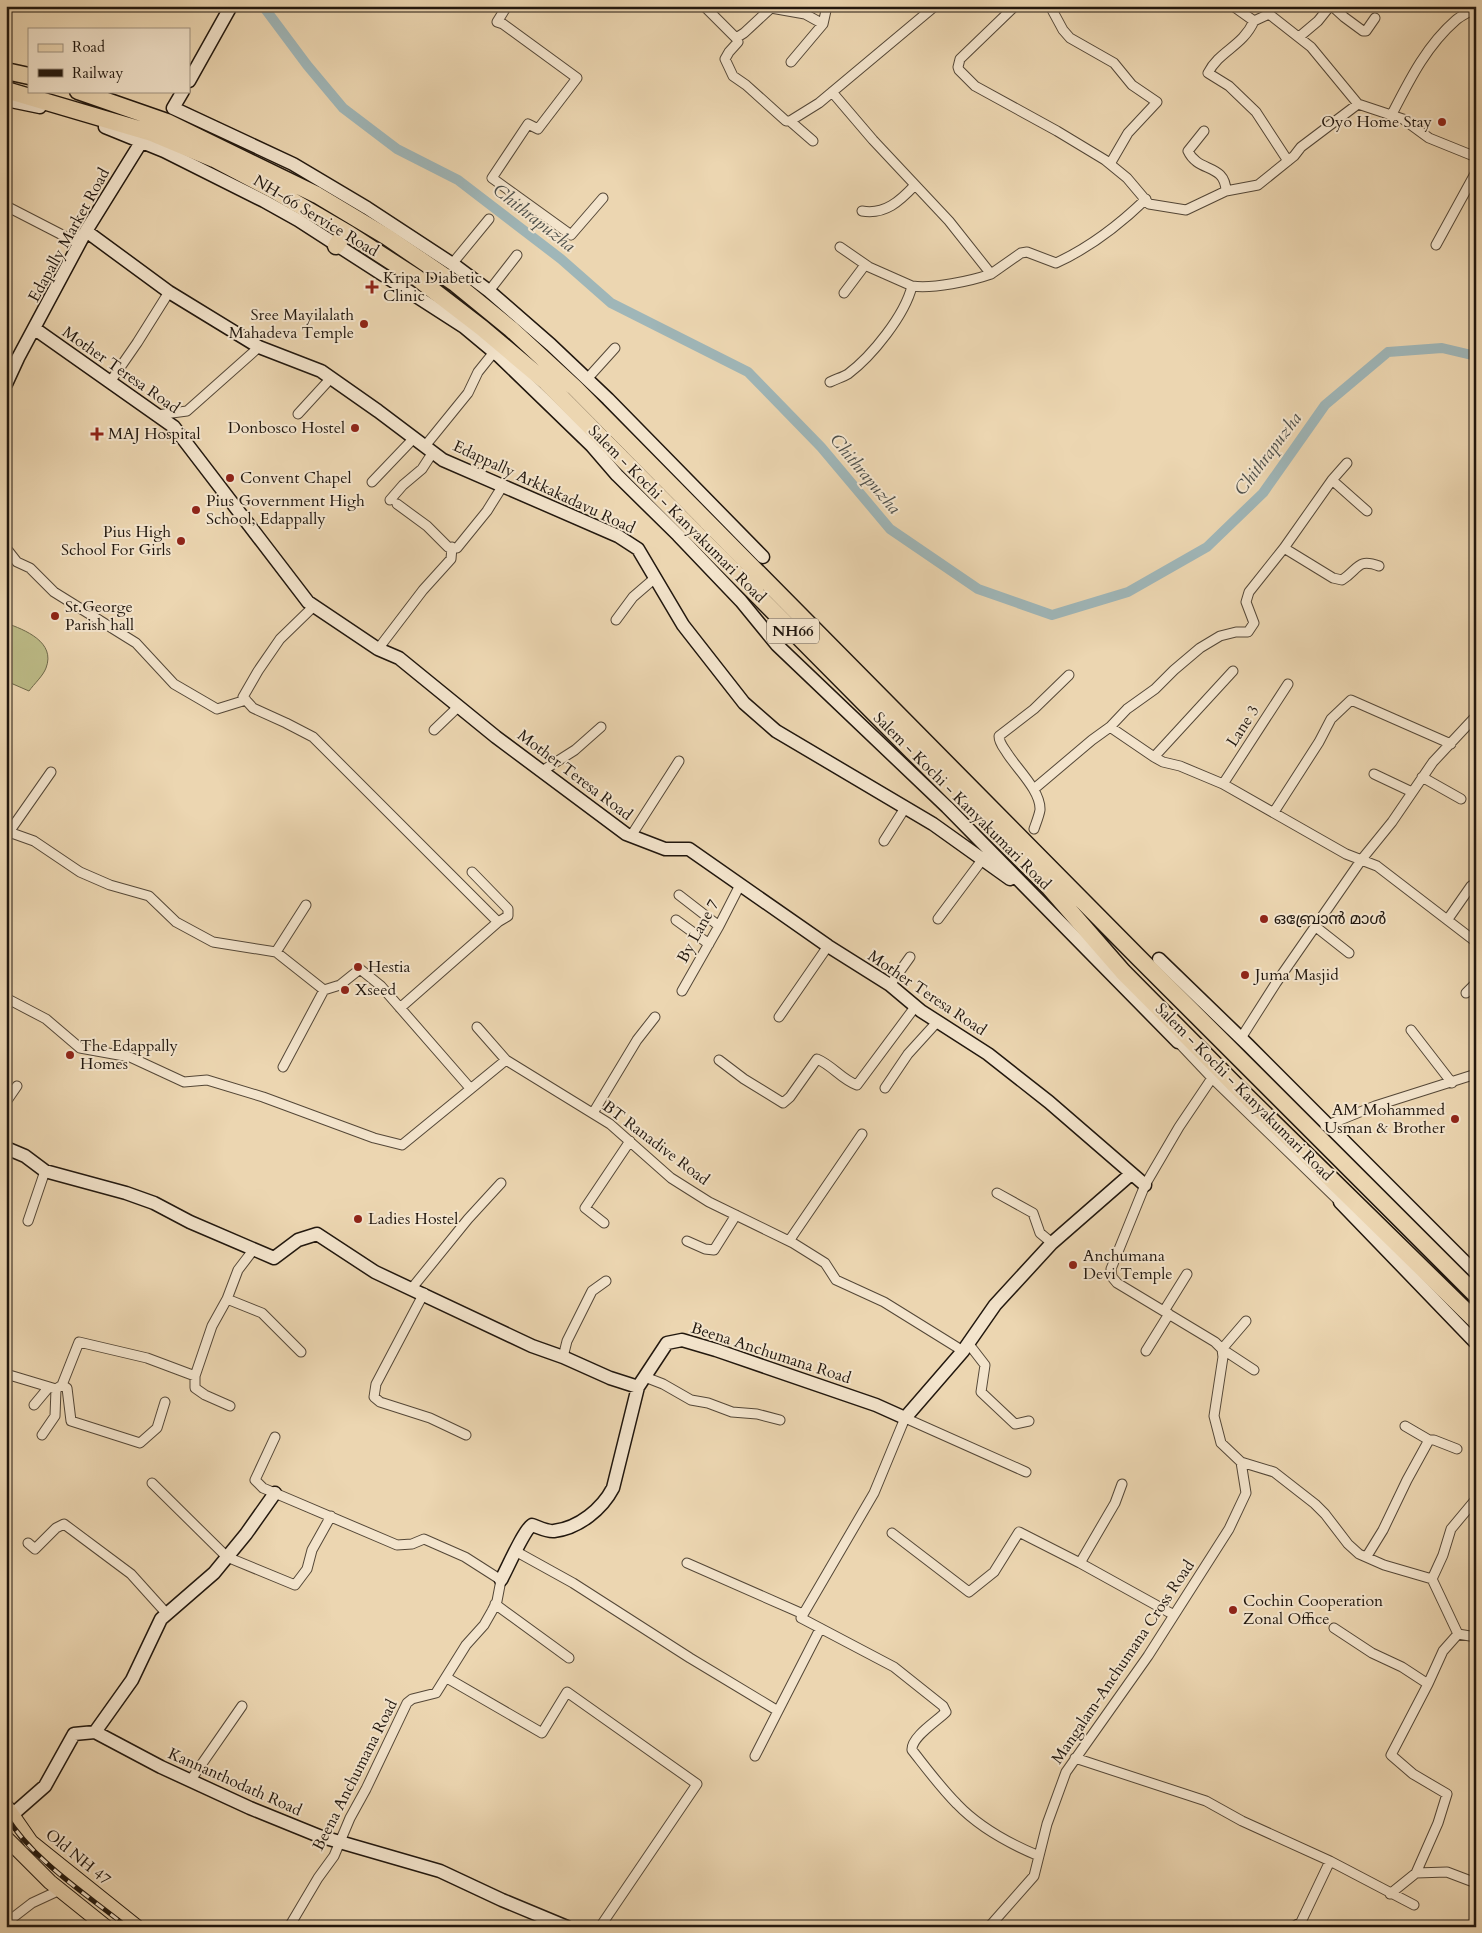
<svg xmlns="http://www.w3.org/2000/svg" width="1482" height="1933" viewBox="0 0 1482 1933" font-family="Cardo,'Noto Sans Malayalam',serif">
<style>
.green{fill:#bdbc88;stroke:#6f6a4b}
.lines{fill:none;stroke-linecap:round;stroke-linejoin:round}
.canal{stroke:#9fb6b8;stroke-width:10}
.street-casing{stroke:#544737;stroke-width:11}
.secondary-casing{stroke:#21170e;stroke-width:15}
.primary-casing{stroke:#21170e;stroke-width:16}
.highway-casing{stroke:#21170e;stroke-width:19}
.street{stroke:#f3e4cc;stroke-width:9}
.secondary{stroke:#f3e4cc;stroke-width:12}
.primary{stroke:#ecd6b1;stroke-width:14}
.highway{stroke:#ecd6b1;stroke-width:16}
.rail-casing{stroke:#21170e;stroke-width:5}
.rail{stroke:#f3e4cc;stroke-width:3;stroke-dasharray:9;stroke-linecap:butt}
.poi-dot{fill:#8f2418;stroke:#f3e4cc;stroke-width:2}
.labels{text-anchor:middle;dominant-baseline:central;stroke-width:4;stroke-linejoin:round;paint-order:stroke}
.shield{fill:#f3e4cc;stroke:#605447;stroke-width:1}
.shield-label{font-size:15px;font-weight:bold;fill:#21170e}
.poi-label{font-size:16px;fill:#21170e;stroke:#f3e4cc;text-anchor:start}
.street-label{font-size:16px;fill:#21170e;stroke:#f3e4cc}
.water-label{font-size:18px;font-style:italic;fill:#4d4f4a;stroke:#f3e4cc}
</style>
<rect width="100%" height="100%" fill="#ecd6b1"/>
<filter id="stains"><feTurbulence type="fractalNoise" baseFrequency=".004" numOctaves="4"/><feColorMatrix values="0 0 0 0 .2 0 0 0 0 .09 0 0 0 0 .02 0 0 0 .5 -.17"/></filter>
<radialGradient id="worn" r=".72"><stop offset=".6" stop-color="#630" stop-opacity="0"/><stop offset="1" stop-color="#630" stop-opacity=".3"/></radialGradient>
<path class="green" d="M6,623C25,630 56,642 46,668C43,676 34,684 29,691L6,681Z"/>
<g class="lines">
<path class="canal" d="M263,6L307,65L343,108L397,149L458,180L561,259L611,303L748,372L821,447L890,529L978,589L1052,615L1128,592L1207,547L1263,493L1325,405L1388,352L1442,348L1476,356"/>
<defs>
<path id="street" d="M507,6L497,22L503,24L577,78L538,129L528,124L492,178L571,235L603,198
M704,6L736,38L738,42L729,52L725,59L733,76L746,85L786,121H790L819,103L935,6
M1015,6L960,59L958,67L959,70L975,86L1057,131L1105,160L1127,178L1149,204L1186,210L1226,191L1258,185L1294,156L1301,147L1358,104
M1050,6L1063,30L1070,38L1114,63L1132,85L1157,102L1128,133L1110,164
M1233,6L1254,21L1269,14L1311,47L1358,104L1403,119L1429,138L1476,157
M1332,6L1344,17L1363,31H1366L1375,18
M1254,21C1242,47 1220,50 1208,73L1229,86L1256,112L1288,161
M1299,37L1318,21L1330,6
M736,38L744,33L771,8L805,14L823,24
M791,62L823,24L827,6
M832,92L873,140L949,221L991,274L1021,253L1027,252L1056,263C1089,248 1119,225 1146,199
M1391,116C1409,81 1426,46 1456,20C1462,15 1470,12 1476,7
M790,121L813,141
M1204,131L1188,151C1198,173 1225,163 1226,191
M6,206L74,241L82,234
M862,211C885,215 900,201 915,185
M1436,245L1476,172
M840,247L869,267L912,286
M452,264L489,219
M489,291L517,255
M844,293L865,265
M587,379L615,348
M110,382L137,343L169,292
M830,382C836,379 843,377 848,374C872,356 905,315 912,286C933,289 971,281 991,274
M298,414L331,378
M157,415L187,411L259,347
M425,446L468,393L478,372L494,352
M1332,480L1367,511
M372,482L414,438
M390,500L403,485L422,469L433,452
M397,504L427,526L448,547L457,548L487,511L502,487
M6,548L17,562L30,568L54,592L136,643L174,684L217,709L246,700
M1284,548L1333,578L1342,580C1359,569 1357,558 1379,566
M314,606L280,639L258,671L243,697L253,708L286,723L313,737L498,922L400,1008
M616,620L633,597L655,578
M378,649L423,590L451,559L452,547
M1233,671L1154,757L1163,762L1180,766L1223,784L1346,854L1377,866L1476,942
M1110,727L1154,757
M434,730L459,706
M542,771L575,750L601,727
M1374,774L1412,792
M1422,777L1461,799
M1223,784L1288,684
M1034,789L1092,740L1110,727L1127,709L1155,689L1174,670L1200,648L1220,636L1236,632H1248L1254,623L1246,602L1249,592L1284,548L1332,480L1347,463
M1274,812L1319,742L1331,719L1351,700L1451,744
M1034,829C1036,823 1039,816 1040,810C1041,791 1017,769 1007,753C1004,748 999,743 999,736L1034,709L1069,675
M6,831L34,841L80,872L110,885L149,896L176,922L213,942L276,952L324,990L340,985L360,969L381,986L470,1088
M9,832L51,772
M631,836L679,761
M884,841L905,808
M472,872L508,909V916L498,922
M679,895L719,926
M938,919L982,860
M1448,919L1471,886L1476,883
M676,920L709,944
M1316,927L1349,953
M276,952L306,905
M890,985L910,957
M682,991L719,926L740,885
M1466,993L1476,983
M6,998L46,1019L80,1048L130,1057L184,1082L207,1080L263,1097L374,1138L402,1145L506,1060L610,1124L671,1178L709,1202L793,1243L825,1263L836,1280L884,1302L963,1351
M779,1017L828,946
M477,1027L506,1060
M1411,1030L1452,1083
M1241,1038L1276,983L1362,859L1392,822L1433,762L1476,716
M1178,1042L1212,1078L1340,1202
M719,1060L744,1079L783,1103L790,1097L817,1059C832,1065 842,1080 857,1085L915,1007
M283,1067L324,990
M1212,1078L1179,1127L1145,1185L1111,1269L1112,1277L1117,1283L1215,1342L1222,1349L1223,1357L1214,1416L1221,1443L1241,1462L1274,1472L1315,1504L1325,1514L1348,1544L1359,1554L1384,1565L1432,1579L1443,1555L1451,1529L1476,1499
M885,1088L908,1054L938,1021
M6,1102L17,1086
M593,1113L637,1040L655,1017
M1325,1126L1375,1106L1476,1074
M997,1193L1033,1213L1040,1233L1052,1243
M28,1221L45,1171
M604,1223L585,1208L630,1141
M687,1241L705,1249L714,1250L736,1215
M789,1241L862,1134
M412,1288L468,1219L501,1183
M424,1293L376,1384L374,1397L380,1402L430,1418L466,1435
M227,1299L262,1313L301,1352
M1164,1311L1187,1274
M1246,1321L1222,1349L1254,1370
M968,1343L985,1365L981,1392L1015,1424L1029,1421
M1146,1351L1169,1314
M563,1357L567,1341L592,1291L606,1281
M6,1374L56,1389L62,1385L79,1342L147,1358L195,1376
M645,1377L663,1384L691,1400L708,1403L732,1412L757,1414L780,1420
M62,1385L67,1388L71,1421L140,1443L157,1428L165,1402
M34,1405L49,1387
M230,1406L205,1395L195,1388V1376L212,1326L227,1299L238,1270L254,1249
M42,1435L55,1416L56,1389
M275,1437L255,1480L263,1488L397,1545L412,1544L424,1539L465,1557L501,1580L497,1601L492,1611L484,1625L466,1645L436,1693L412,1699L407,1703L366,1789L350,1818L334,1856L318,1878L289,1927
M1429,1440H1434L1457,1449
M1026,1472L905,1418L874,1493L801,1618L894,1667L943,1706L946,1712C937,1721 911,1737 912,1750C927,1769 941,1788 957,1804C979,1827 1010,1844 1039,1856
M152,1483L227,1557L295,1585L307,1569L312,1550L331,1516
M892,1533L969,1592L994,1572L1019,1532L1080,1563L1174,1615
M28,1543L35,1549L56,1528L64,1524L131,1574L167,1614
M517,1552L573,1583L690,1658L778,1711L820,1629
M1367,1556L1383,1530L1407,1480L1429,1440L1405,1426
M687,1563L803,1614
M1080,1563L1115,1503L1122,1484
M495,1604L569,1658
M1334,1628L1372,1653L1402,1667L1428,1684
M1458,1634L1476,1637
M447,1678L542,1733L567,1692L697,1784L600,1927
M755,1756L778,1711
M1075,1758L1206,1801L1242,1821L1330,1861L1414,1905
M190,1781L242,1706
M1416,1873L1438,1823L1447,1794L1413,1774L1391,1755L1428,1684L1443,1651L1458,1634L1432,1579
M1390,1894L1416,1873L1447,1872L1476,1883
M6,1923L32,1903L60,1890
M989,1927L1034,1876L1047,1824L1066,1772L1148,1656L1229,1529L1246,1493L1241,1462
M1293,1927L1301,1922L1330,1861"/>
<path id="secondary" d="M189,81L231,6
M183,91L173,108L293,164L367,208L457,267L489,291L551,345L608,399L763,557
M6,100L40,107
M105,127L164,151L264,201L298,220L464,327L500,357L592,446L617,475L678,535L741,601L777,645L947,807L1178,1042
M86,231L169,292L259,347L321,371L378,411L443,460L618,536L638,549L683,625L744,703L776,731L933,824L1010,879
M35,329L174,427L308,602L378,649L399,658L496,737L626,834L665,849H689L828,946L890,985L921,1011L988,1054L1049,1102L1145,1185
M6,384L18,358L86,231L140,144L148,136
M1159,959L1248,1045L1476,1273
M6,1148L25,1156L45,1171L126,1193L154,1203L190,1222L274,1258L298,1240L317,1234L375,1272L532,1346L563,1357L610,1378L638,1387
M1340,1202L1476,1343
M501,1580C507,1569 524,1530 532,1525C538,1527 548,1532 554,1531C579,1528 602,1509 613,1488L638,1387L667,1343L682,1340L716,1350L876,1405L905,1418L963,1351L995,1305L1052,1243L1131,1174
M95,1732L132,1680L161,1619L214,1573L246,1534L275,1493
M12,1815L45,1786L74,1734L95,1732L161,1767L250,1808L319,1836L440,1871L502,1900L567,1927"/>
<path id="primary" d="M6,1806L31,1842L137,1927
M6,1838L50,1882L106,1927"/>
<path id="highway" d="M6,71L29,76
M6,90L152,133L214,159L277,192L349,234L417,278L482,328L546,382L912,751L1049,887L1123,972L1239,1089L1476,1321
M78,91L167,122L317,195L387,237L456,284L511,329L575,388L1138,957L1476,1295
M336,246L345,232"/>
</defs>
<use href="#street" class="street-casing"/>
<use href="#secondary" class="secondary-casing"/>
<use href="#primary" class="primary-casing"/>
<use href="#highway" class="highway-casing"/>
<use href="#street" class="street"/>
<use href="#secondary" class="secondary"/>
<use href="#primary" class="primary"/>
<use href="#highway" class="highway"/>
<defs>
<path id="rail" d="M6,1816C35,1862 85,1893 127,1927"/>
</defs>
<use href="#rail" class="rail-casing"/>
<use href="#rail" class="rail"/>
</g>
<g class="poi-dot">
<circle cx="1442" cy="122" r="5"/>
<path d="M369.5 279.5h5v5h5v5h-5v5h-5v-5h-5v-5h5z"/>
<circle cx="364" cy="324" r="5"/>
<circle cx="355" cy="428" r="5"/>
<path d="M94.5 426.5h5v5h5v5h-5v5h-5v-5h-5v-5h5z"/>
<circle cx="230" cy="478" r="5"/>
<circle cx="196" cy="510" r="5"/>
<circle cx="181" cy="541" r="5"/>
<circle cx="55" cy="616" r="5"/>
<circle cx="1264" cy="919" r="5"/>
<circle cx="358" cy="967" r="5"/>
<circle cx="1245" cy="975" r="5"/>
<circle cx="345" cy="990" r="5"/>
<circle cx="70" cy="1055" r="5"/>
<circle cx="1455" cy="1119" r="5"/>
<circle cx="358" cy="1219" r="5"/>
<circle cx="1073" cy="1265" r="5"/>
<circle cx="1233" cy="1610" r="5"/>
</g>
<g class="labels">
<rect class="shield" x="767" y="618.5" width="52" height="25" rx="4"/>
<g class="shield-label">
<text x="793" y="631">NH66</text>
</g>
<g class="poi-label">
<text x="1432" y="122" text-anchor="end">Oyo Home Stay</text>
<text x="383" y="278">Kripa Diabetic<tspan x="383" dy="18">Clinic</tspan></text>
<text x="354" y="315" text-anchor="end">Sree Mayilalath<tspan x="354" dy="18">Mahadeva Temple</tspan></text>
<text x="345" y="428" text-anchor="end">Donbosco Hostel</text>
<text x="108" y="434">MAJ Hospital</text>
<text x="240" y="478">Convent Chapel</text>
<text x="206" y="501">Pius Government High<tspan x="206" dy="18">School, Edappally</tspan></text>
<text x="171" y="532" text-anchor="end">Pius High<tspan x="171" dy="18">School For Girls</tspan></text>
<text x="65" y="607">St.George<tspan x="65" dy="18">Parish hall</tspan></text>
<text x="1274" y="919">ഒബ്രോൻ മാൾ</text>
<text x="368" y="967">Hestia</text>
<text x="1255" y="975">Juma Masjid</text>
<text x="355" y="990">Xseed</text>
<text x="80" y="1046">The Edappally<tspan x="80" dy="18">Homes</tspan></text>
<text x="1445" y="1110" text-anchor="end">AM Mohammed<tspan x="1445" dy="18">Usman &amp; Brother</tspan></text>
<text x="368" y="1219">Ladies Hostel</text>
<text x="1083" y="1256">Anchumana<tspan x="1083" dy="18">Devi Temple</tspan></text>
<text x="1243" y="1601">Cochin Cooperation<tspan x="1243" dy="18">Zonal Office</tspan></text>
</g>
<g class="street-label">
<text transform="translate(316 216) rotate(31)">NH-66 Service Road</text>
<text transform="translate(69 235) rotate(-61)">Edapally Market Road</text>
<text transform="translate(121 370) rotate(35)">Mother Teresa Road</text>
<text transform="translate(544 487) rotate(25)">Edappally Arkkakadavu Road</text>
<text transform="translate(677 514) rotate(45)">Salem - Kochi - Kanyakumari Road</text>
<text transform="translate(1243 726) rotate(-57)">Lane 3</text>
<text transform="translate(575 775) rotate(37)">Mother Teresa Road</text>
<text transform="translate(962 801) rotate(45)">Salem - Kochi - Kanyakumari Road</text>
<text transform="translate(698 931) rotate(-61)">By Lane 7</text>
<text transform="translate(927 993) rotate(34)">Mother Teresa Road</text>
<text transform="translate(1244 1092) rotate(45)">Salem - Kochi - Kanyakumari Road</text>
<text transform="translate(656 1143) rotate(37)">BT Ranadive Road</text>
<text transform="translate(771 1353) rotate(18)">Beena Anchumana Road</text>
<text transform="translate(1123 1662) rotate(-56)">Mangalam-Anchumana Cross Road</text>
<text transform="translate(355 1775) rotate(-63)">Beena Anchumana Road</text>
<text transform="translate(235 1782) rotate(24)">Kannanthodath Road</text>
<text transform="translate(78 1857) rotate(39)">Old NH 47</text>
</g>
<g class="water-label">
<text transform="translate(534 218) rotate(38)">Chithrapuzha</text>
<text transform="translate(1268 454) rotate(-53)">Chithrapuzha</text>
<text transform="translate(865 474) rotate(50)">Chithrapuzha</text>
</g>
</g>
<rect width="1482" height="1933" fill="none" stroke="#ecd6b1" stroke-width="25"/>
<rect x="8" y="8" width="1467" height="1918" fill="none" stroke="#21170e" stroke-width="2.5"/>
<rect x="12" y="12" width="1457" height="1908" fill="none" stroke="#21170e"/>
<rect x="28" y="28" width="162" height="65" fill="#f3e4cc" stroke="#9f9280"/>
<rect x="38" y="44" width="25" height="8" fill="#ecd6b1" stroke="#9f9280"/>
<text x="72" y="52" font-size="15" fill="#21170e">Road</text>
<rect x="38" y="69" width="25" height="8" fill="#21170e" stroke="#9f9280"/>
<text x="72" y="78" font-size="15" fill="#21170e">Railway</text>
<rect width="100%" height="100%" filter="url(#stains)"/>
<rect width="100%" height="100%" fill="url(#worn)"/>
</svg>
